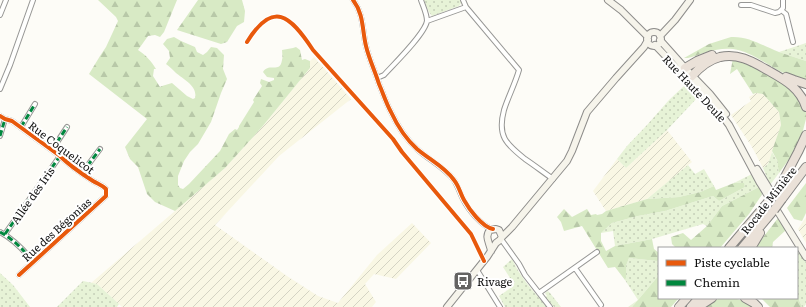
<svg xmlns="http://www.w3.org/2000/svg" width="806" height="307" viewBox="0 0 806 307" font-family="Literata,serif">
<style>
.farmland{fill:url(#farmland-furrows)}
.grass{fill:url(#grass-dots)}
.forest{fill:url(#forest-firs)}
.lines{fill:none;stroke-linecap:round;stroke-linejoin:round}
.street-casing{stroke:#979795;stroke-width:6}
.secondary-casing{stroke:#8e8d8b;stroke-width:8}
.highway-casing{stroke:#858482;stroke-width:10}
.street{stroke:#fffffe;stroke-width:4}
.secondary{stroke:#f6f4eb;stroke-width:6}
.highway{stroke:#eae1d8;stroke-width:8}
.highway-bridge-casing{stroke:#858482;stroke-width:10;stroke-linecap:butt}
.highway-bridge{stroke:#eae1d8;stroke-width:8}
.quiet{stroke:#00873e;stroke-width:3;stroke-dasharray:6 3;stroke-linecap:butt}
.cycleway-casing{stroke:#fff;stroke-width:6}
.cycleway{stroke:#e8590c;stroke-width:4}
.labels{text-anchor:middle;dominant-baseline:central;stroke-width:4;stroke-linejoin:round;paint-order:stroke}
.street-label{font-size:11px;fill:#111;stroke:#fff}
.poi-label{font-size:11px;fill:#111;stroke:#fff;text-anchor:start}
</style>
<defs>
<pattern id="farmland-furrows" width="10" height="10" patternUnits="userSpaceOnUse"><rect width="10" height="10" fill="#f9f7e4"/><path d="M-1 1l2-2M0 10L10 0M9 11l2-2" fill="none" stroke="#d4d3c3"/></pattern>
<pattern id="grass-dots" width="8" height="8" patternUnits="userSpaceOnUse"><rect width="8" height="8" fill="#e7f3d7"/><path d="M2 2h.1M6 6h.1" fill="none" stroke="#c5cfb8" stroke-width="1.8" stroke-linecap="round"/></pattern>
<pattern id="forest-firs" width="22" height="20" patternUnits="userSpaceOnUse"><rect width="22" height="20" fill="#d8eac5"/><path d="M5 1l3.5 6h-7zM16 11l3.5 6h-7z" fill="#b8c8a8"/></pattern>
</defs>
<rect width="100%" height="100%" fill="#fdfcf7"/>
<path class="farmland" d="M314,57L351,99L279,156L215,225L287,276L318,296L338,303L377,255L412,223L431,243L396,279L374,274L365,284L376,302L372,307H122L97,284L91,283L225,168L262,127L310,68V61Z
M756,93L763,94L779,112L781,125L768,164L763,168L752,147L731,115L751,101L749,97Z
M667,130L692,162L647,199L606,211L593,191L617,159L626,168Z
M806,217V243L798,229Z"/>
<path class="grass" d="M424,0H461V3L459,6L432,16L429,12Z
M806,43V61L779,52Z
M685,85C690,89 695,92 699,96L667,130L626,168L617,159L627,146L647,125L669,100Z
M772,152L778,162V167L779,173L770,185L763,168L768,164Z
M688,165L695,174L704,169L714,186L700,192L679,197L647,199Z
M752,174L759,187L722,206L707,226L703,224L652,239L615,246L613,231L601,233L612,223L638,216L665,211L713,196L719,201L745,187L744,184L734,183Z
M797,248L806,262V304L804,307H802L797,295Z
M629,258L657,261L659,260V275L632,307H628L638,300L625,280L626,277V266Z
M512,259C520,277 534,292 547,307H505L499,296L512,287L515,282L510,278L503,267Z
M0,273L13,285L30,307H0Z
M83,281L97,284L119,304L117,307H57Z
M548,291L550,293L561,307H554L545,297L547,296L545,293Z"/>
<path class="forest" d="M98,0H177L164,32L160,37L155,35L148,36L138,50C146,55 151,61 156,69H154L153,76L160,87L162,86L172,83L187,96L193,99L195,98C198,86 183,79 176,73C173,70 170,67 166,64L170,58L169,51L163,44L167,39L174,37L181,41L195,47L197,52L203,55L207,52L211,47L217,48L224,55L223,69L227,79L221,93L211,122L198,144L190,152L184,161L178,176V185L180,188L183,189L189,184L220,151L229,134L235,129L237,130L239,127V126L254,102L253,100L262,86L260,83L261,79L269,82L274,80V78L267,77L263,72C269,62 280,74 282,60C283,57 282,53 282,50L293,48L296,47L300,50L302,60L305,59L310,61V68L262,127L225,168L175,211L155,202L147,194L138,167L130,159L125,147L147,119L89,74L100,56L106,47L118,21L116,17Z
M198,0H242L245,11L244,22L237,26L227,42L221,44L177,30Z
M731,37C749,36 763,46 779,52C788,55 797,58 806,61V81C799,79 792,77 786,74C769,67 751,51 733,49C717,47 702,54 688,58H684L709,44Z
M733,58H739L785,83L803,103L806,111V119L801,138L795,151L779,173L778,167V162L772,151L781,125L779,112L763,94L756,93L753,94L737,69L730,74Z
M734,183H744L745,187L719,201L713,196L665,211L638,216L612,223L601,233V241L606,251L615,246L652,239L654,249L659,253V260L657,261L629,258L626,266V278L625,280L615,267L608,268L582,226L564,231L561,222L557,217L564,209L572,217L587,209L591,215L596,214L597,215L602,214L606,211L647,199L679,197L700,192L714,186L716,190Z
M806,183V213L802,221L794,219L787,208Z
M759,187L763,193L749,214L720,248H676L672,244L671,237L683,233L691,240L707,226L722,206Z
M778,218L786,230L773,242L772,248H755Z
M659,275V298H679L671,307H632Z
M797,295L802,307H770L761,298H797Z
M723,298C736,298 743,299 754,307H702C709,303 715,299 723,298Z"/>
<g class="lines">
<defs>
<path id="street" d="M353,0C364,14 362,30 366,46C369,59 375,71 379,84C383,93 386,103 391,112C397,125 406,139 417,149C429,160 444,167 454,180C458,186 460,193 463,199C468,209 482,227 493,229
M463,0L466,7L519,70C515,84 508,97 504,110C497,136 506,144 525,159C534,165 543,172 553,179
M741,5H751L775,13L779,12L783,8V0
M781,10L786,14L793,42
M0,15L6,0
M427,21L466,7
M377,78L384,75C393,65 425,34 427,21C427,14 423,6 421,0
M0,89L10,65L33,0
M0,116L5,119L12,121L60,156C70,166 82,174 93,181C98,184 102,185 106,189V196L19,275
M21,127L35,104
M0,136L5,119
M52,150L67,127
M82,173L100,149
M0,232C13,239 24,250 33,262
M5,234L60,156
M501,239L519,264L525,275L550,307
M575,268L601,305
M477,270L500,307
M539,293L597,252"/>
<path id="secondary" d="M608,0L621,10L648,37
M647 39a7 7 0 1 1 14 0a7 7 0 1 1-14 0Z
M660,36L675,20L690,0
M660,40L685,68L710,94L726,114
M655,45L720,113L729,125L760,183L806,257
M757,169L773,195
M502,237L512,227L567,161L572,151L587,112L616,78L644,47L648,40
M447,307L487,257L496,243L500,240L502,237L499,230L496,229L490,230C484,237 490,243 491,251"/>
<path id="highway" d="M685,68L697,61L712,55
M692,76C700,67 708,60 720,57C739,53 753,62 769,71C785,80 800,88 806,107
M786,77L794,80L806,84
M778,190L798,152L806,135
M782,199L806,167
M729,248L768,202
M742,248L774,210
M751,248L760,233
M745,298L754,303L758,307
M679,307L687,298
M691,307L699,298
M698,307L712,298"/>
</defs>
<use href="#street" class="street-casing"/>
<use href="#secondary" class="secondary-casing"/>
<use href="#highway" class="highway-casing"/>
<use href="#street" class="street"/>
<use href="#secondary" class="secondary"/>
<use href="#highway" class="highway"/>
<defs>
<path id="highway-bridge" d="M768,202L778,190
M774,210L782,199"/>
</defs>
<use href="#highway-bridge" class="highway-bridge-casing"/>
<use href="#highway-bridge" class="highway-bridge"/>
<path class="quiet" d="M21,127L35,104
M0,136L5,119
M52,150L67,127
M82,173L100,149
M0,232C13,239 24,250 33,262
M5,234L60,156"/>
<defs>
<path id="cycleway" d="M353,0C364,14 362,30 366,46C369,59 375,71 379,84C383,93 386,103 391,112C397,125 406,139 417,149C430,160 445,167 454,180C459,186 460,193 464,200C469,209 482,227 493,229
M247,42C273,0 290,15 313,50L393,139L402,152L471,234L484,261
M0,116L5,119L12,121L60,156C70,166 82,174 93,181C98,184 102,185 106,189V196L19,275"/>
</defs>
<use href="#cycleway" class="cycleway-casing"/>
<use href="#cycleway" class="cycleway"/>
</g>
<defs>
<symbol id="bus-square" viewBox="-11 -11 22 22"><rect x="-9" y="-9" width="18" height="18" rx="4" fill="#646362" stroke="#fff"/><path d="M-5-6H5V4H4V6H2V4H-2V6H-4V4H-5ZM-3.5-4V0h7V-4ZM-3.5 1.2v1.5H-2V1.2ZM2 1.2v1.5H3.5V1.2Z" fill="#fff"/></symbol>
</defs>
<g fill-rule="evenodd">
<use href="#bus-square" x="452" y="270" width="22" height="22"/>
</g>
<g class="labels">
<g class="street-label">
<text transform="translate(695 88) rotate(47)">Rue Haute Deule</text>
<text transform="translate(62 147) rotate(37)">Rue Coquelicot</text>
<text transform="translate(32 195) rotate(-55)">Allée des Iris</text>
<text transform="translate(768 200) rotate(-52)">Rocade Minière</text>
<text transform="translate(56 229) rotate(-42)">Rue des Bégonias</text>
</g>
<g class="poi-label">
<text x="477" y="281">Rivage</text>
</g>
</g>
<rect x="658" y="247" width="140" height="52" fill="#ffffff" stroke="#a0a0a0"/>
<rect x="666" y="260" width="20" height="6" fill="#e8590c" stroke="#a0a0a0"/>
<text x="694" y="267" font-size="12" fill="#111111">Piste cyclable</text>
<rect x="666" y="280" width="20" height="6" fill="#00873e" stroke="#a0a0a0"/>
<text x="694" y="287" font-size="12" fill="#111111">Chemin</text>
</svg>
